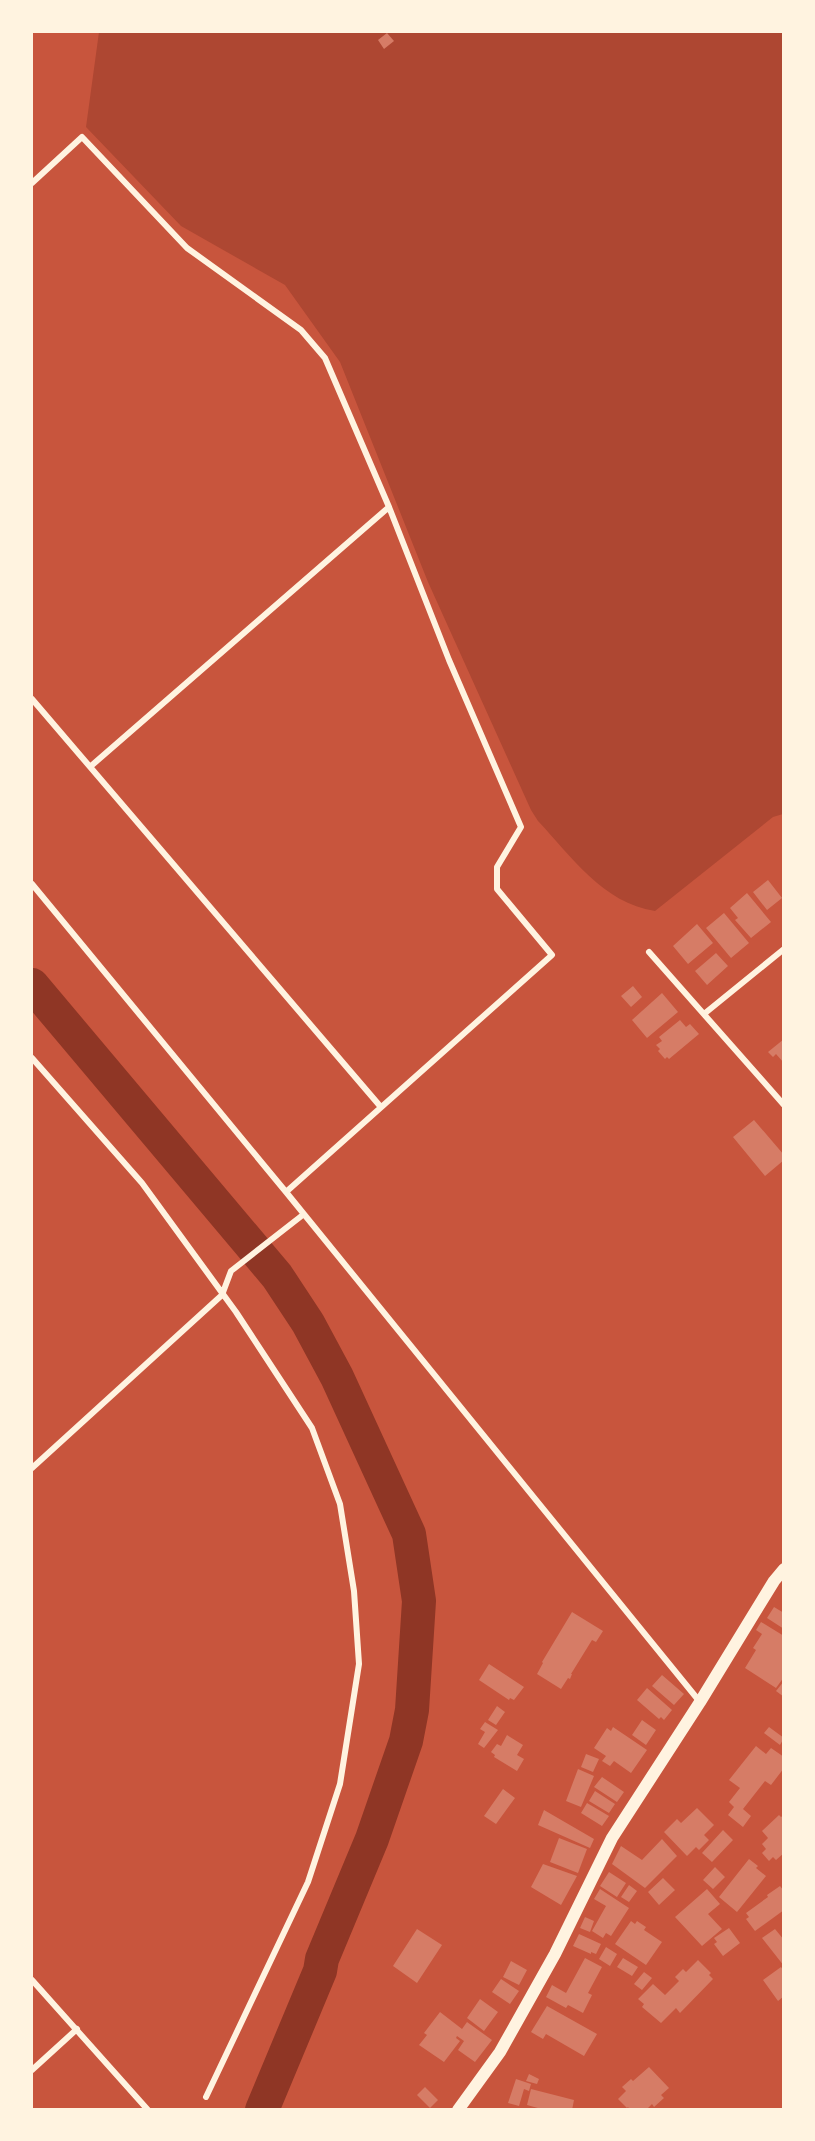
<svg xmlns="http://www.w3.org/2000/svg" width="815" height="2141" viewBox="0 0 815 2141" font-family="'Fira Sans',sans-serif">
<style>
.green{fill:#ae4732}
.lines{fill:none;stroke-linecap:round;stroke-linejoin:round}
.river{stroke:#8f3625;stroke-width:34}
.building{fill:#d67c66}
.minor{stroke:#fff3e0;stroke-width:6}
.secondary{stroke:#fff3e0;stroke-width:12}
</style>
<rect width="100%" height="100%" fill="#c8553d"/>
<path class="green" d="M99,32H783V814L773,817L655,911C603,903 572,857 538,821L531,810L428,582L340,362L285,285L181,226L86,127Z"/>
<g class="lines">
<path class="river" d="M32,985L277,1276L308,1323L337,1377L409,1534L419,1601L412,1710L406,1741L372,1839L322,1959L320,1971L262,2110"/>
</g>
<path class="building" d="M387,33L394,41L384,49L378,40Z
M768,880L782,898L767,910L753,892Z
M747,893L771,922L751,938L735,920L738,918L730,908Z
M724,913L749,943L731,958L706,928Z
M697,924L713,943L688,964L673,946Z
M716,953L728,966L707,985L695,971Z
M633,986L642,997L631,1007L621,996Z
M662,993L678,1012L647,1038L632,1020Z
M680,1020L686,1027L690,1024L699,1034L669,1059L667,1057L665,1059L658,1051L660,1049L656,1045L662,1041L659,1037Z
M784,1039V1063L776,1054L773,1057L768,1052Z
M754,1120L784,1155V1160L765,1176L733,1137Z
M774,1607L784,1613V1629L767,1618Z
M572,1612L603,1631L596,1642L592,1640L571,1674H572L570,1679L568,1678L561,1689L537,1674L543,1663L542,1662Z
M761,1622L784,1636V1677L776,1688L745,1668L756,1650L753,1648L762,1634L756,1630Z
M489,1664L524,1687L514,1700L510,1698L509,1700L479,1680Z
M662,1675L684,1694L674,1705L652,1686Z
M784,1681V1697L776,1691Z
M647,1688L672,1710L664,1720L661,1717L659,1719L637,1700Z
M497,1706L505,1712L496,1725L488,1720Z
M642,1720L656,1730L646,1745L632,1735Z
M485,1722L498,1730L484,1748L478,1744L485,1732L480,1729Z
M613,1727L647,1750L631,1773L614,1761L610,1766L602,1761L606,1756L594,1748L607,1728L611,1731Z
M769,1727L784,1738L780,1745L764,1733Z
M507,1735L523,1745L517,1755L524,1759L517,1771L494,1757L495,1755L491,1752L497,1744L501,1746Z
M756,1746L766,1754L771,1748L784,1757V1768L771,1785L765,1781L743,1809L751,1816L743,1827L728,1815L734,1807L729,1802L740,1788L729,1780Z
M586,1754L599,1759L593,1772L581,1767Z
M578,1769L594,1776L581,1807L566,1801Z
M602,1777L624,1792L617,1802L594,1787Z
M503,1789L515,1798L496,1824L484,1816Z
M595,1791L615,1804L609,1813L589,1801Z
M587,1803L609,1816L602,1826L581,1813Z
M697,1808L714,1825L704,1835L709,1840L699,1850L696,1847L687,1856L664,1832L677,1819L681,1823Z
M544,1810L594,1839L590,1848L538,1825Z
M779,1815L781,1817L784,1815V1853L776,1860L773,1857L769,1861L762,1853L766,1849L762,1844L768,1838L762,1831Z
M723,1830L733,1840L712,1862L702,1853Z
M559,1838L587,1849L578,1873L550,1862Z
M662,1839L677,1856L645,1888L612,1864L621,1846L642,1860Z
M749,1859L758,1866L756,1868L766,1876L737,1912L719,1897Z
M543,1864L577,1876L561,1905L531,1887Z
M715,1867L725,1877L713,1889L703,1880Z
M609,1872L626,1883L617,1897L600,1886Z
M663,1878L675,1890L659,1905L648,1892Z
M629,1885L637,1891L629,1902L621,1897Z
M780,1886L784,1891V1910L755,1931L746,1919L749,1917L746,1913L768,1897L767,1895Z
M600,1889L629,1908L611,1936L606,1933L603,1938L592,1931L606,1906L594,1899Z
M707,1889L720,1904L708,1914L722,1929L702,1946L675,1917Z
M585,1917L594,1921L590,1932L580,1928Z
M631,1921L635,1924L637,1921L646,1927L644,1930L662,1942L646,1965L615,1944Z
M729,1928L740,1943L723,1956L714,1944L717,1942L714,1938Z
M417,1929L442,1945L417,1983L393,1966Z
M775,1929L784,1940V1966L762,1938Z
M579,1934L601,1944L596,1954L591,1952V1954L573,1946Z
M606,1947L617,1954L610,1966L599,1959Z
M585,1958L602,1967L588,1993L592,1995L583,2013L568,2005L566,2008L546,1997L552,1985L566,1993Z
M623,1958L638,1967L632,1976L617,1967Z
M698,1960L711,1973L709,1975L713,1979L680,2013L676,2008L661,2023L642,2007L644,2004L638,1999L653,1984L665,1995L679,1981L675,1977L683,1969L686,1972Z
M511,1961L527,1970L519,1985L503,1977Z
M781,1967L784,1971V1996L778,2001L763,1980Z
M644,1972L652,1978L642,1990L634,1984Z
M501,1979L519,1991L510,2004L492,1992Z
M480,1999L498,2012L484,2031L467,2018Z
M547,2006L597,2034L584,2056L546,2034L543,2039L531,2032Z
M440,2012L462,2029L467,2022L492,2040L475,2062L458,2050L464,2041L457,2036L456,2038L460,2041L444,2062L419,2045L427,2035L424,2033Z
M649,2067L669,2088L661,2095L664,2098L654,2107L652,2104L646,2110H630L628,2107L627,2108L618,2099L626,2091L622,2087L631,2079L633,2081Z
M529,2074L539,2079L537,2084L526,2081Z
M516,2079L531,2084L529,2091L524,2089L519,2106L508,2103Z
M425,2087L438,2100L430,2108L417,2095Z
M531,2089L574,2100L572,2110H545L527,2105Z"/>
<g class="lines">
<path class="minor" d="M32,183L82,137L187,248L301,330L325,358L389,507L449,660L521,827L497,867V889L552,955L286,1192
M32,699L380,1106
M91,766L389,507
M32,884L286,1192L700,1702
M649,952L784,1105
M704,1014L784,949
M32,1058L142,1183L236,1312L312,1428L340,1504L354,1591L359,1664L340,1784L308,1882L206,2097
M32,1468L222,1295L231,1271L304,1214
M32,1980L148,2110
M32,2070L77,2029"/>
<path class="secondary" d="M458,2110L500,2052L555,1954L612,1838L700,1702L774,1581L784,1569"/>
</g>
<rect width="815" height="2141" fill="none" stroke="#fff3e0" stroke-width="66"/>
</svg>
